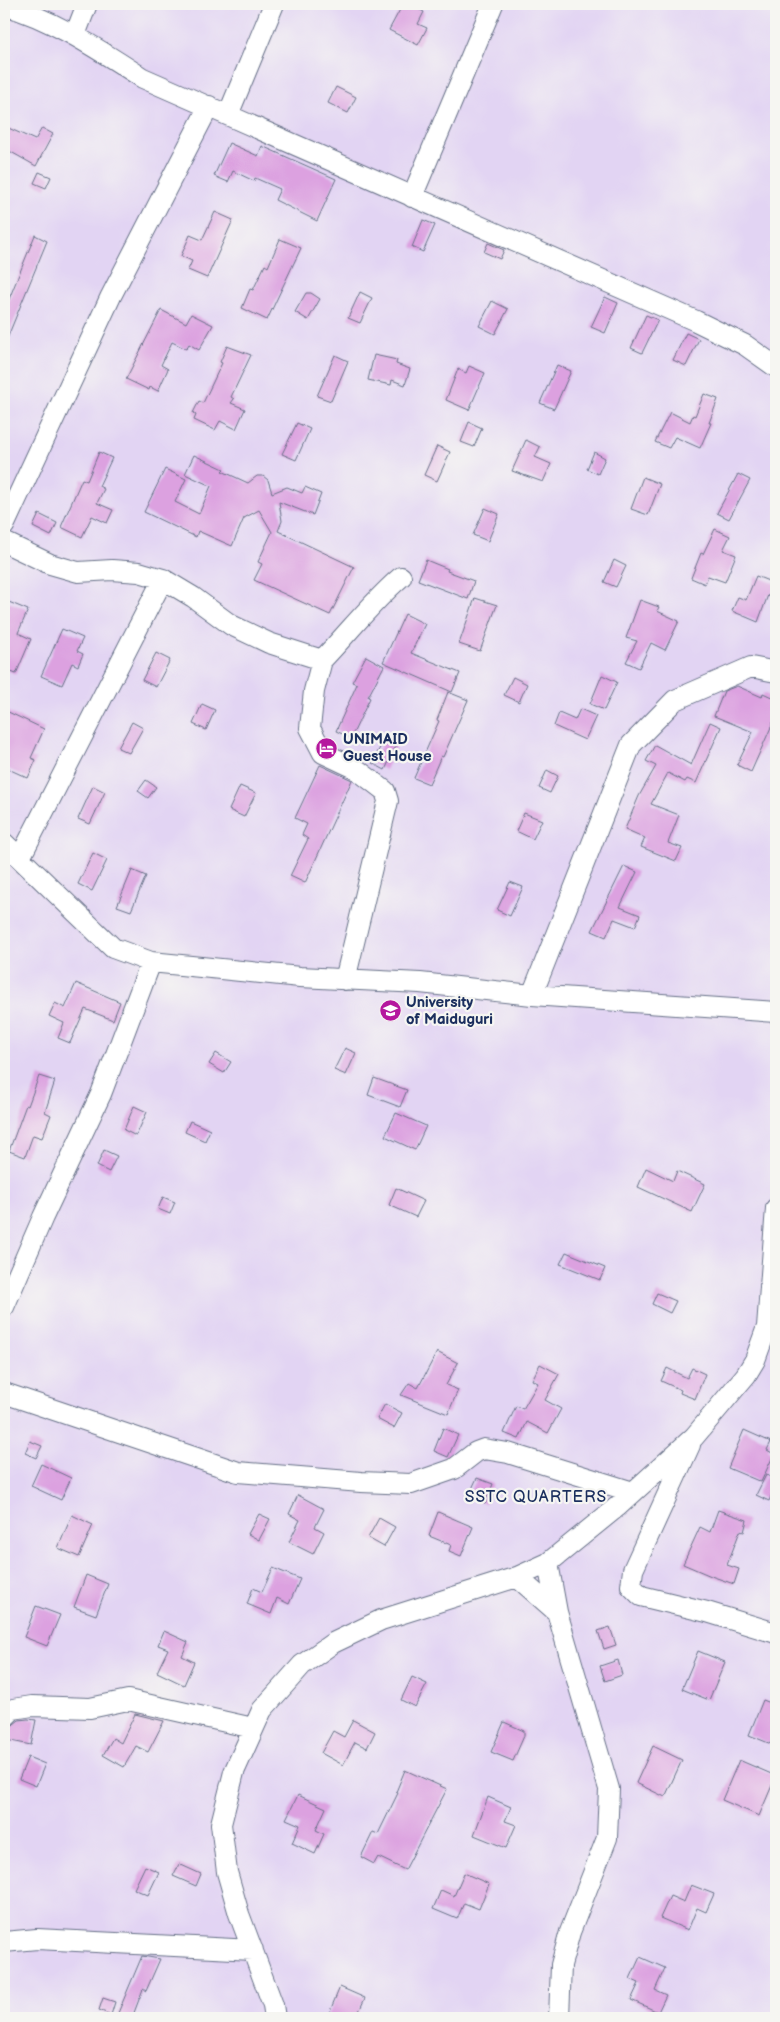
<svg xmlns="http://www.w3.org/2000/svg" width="780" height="2022" viewBox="0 0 780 2022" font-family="'Balsamiq Sans',sans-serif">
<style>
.built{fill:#e2d4f3}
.building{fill:#dca1e0}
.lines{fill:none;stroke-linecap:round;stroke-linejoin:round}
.minor-casing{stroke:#667087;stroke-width:22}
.minor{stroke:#fff;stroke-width:20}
.labels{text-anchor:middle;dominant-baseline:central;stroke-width:4.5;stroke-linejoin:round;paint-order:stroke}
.poi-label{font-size:15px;font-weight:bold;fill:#1b2f5e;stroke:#f6f6f2;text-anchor:start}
.neighbourhood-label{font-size:16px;letter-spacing:1px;fill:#1b2f5e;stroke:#f6f6f2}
</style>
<rect width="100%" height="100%" fill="#f6f6f2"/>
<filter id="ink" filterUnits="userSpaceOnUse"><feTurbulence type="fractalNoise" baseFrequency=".02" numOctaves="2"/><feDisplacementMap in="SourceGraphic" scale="10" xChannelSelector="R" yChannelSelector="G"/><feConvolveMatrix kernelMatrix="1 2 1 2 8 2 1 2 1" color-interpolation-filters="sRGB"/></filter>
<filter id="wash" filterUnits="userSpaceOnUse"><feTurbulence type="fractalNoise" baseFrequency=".0096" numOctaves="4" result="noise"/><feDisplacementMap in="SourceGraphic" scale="20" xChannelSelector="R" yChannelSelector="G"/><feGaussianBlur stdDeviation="1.12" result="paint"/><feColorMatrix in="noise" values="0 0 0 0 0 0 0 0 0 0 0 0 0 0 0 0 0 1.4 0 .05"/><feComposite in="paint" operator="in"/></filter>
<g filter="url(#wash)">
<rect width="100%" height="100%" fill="#f2e8d3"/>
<path class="built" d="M4,4H776V2018H4Z"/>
<g id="blocks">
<path class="building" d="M403,4H409L424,12L418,24L427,28L418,45L389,30Z
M336,87L356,97L348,113L328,103Z
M4,126L35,140L42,128L53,134L36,166L4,148Z
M229,143L258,156L262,146L336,179L317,221L275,200L280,189L255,178L254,181L233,171L228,182L214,176Z
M39,172L51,177L46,188L34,183Z
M215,212L233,220L207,278L188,270L192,261L181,256L190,235L202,240Z
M423,220L435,225L423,252L412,247Z
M35,235L47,241L4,346V302L7,304Z
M280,239L301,248L267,320L242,308L250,289L253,290L265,265L268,267Z
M488,243L504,250L500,259L484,252Z
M360,292L372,298L360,323L348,318Z
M306,293H311L320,299L308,320L295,312Z
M605,297L618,303L605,333L591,327Z
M492,301L508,309L495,334L479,326Z
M161,310L186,323L191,314L213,325L199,350L189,344L186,349L172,342L161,365L168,369L158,391L150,387L149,390L126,379Z
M646,315L658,320L642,353L631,348Z
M686,333L699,339L686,366L673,360Z
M227,346L251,355L231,397L234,399L231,403L245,409L236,429L220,421L215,430L194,420L196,415L193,413L199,401L203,403L222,363L220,362Z
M335,355L348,361L331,401L317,396Z
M374,355L397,360L396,364L410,369L405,385L392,380L391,385L368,380Z
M557,365L571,371L554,409L540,403Z
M469,366L485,373L469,410L446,400L458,369L466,373Z
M704,394L718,399L709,423H711L700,448L675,437L669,448L655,442L670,412L690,422L693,415L695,416Z
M469,422L482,428L474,447L461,442Z
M297,423L310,429L296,460L282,454Z
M526,440L540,447L535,457L551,464L543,482L512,471Z
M437,446L450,452L437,481L424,475Z
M99,452L112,458L99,486L104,489L97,503L113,510L107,523L92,516L82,537L61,527L82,479L87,481Z
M594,452L605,458L598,474L587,469Z
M194,455L224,469L222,471L248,483L257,476H263L268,480L272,493L287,487L302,493L305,487L321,494L313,515L279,502L282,521L278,531L354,567L330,615L254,580L262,564L258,562L272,532L259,510L244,518L232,546L198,531L196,537L144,512L165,469L186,479L175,502L199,514L211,486L185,474Z
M738,474L750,480L729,519L717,513Z
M643,477L660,484L648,515L631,509Z
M485,508L499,514L488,541L473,535Z
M39,514L57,523L51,536L33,527Z
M715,529L730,536L723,550L736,555L725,582L708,576L705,584L691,578L701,553L703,554Z
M426,560L448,569L447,571L474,581L468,599L418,580Z
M614,560L626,566L616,587L604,582Z
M756,576L776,584L771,596L768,595L758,622L732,611L738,597L746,600Z
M475,598L497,605L480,651L459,644Z
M4,600L28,610L18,633L31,639L16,674L4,669Z
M640,600L659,607L657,611L679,621L665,650L651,643L639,668L626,662L637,641L626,638Z
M405,614L425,624L411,653L460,673L452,692L383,662Z
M62,629L83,638L77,651L83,654L78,666L72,663L62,685L41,676Z
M156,653L170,660L156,687L142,680Z
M366,656L384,666L368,697L370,698L351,738L336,731L357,684L352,682Z
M602,675L617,682L604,710L590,704Z
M513,677L527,684L519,702L504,695Z
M737,686L762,697L763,693L776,699V716L751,772L737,765L753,732L714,716L724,691Z
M448,692L468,700L443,757L441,756L429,784L414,778L439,721L437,720Z
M202,704L215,710L206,730L193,724Z
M580,709L596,716L585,740L554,726L559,713L575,720Z
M4,710L44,729L31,758L36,760L28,778L4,767Z
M132,722L143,728L129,753L118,748Z
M710,722L721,727L696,783L687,779L685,782L668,773L651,804L679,815L668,843L682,848L676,861L641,847L645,838L625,829L639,796L656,766L646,761L655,745L691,765Z
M385,738L397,744L385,770L372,763Z
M320,765L352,780L305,883L290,876L308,839L302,835L307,824L295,818Z
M547,770L558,776L550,793L539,788Z
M146,780L156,787L148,798L138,791Z
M93,786L105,792L90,824L78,819Z
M240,786L256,793L244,817L229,810Z
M524,813L542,820L533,839L516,831Z
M93,853L107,860L92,891L78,884Z
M624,866L637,872L620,907L640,915L635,927L614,919L606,937L592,931Z
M132,870L146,876L131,911L117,906Z
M510,882L523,887L510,916L497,910Z
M76,983L120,1002L113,1020L85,1009L70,1043L58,1038L64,1023L49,1016L55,1003L65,1008Z
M345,1048L356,1053L346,1075L334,1070Z
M216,1053L231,1062L224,1073L209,1064Z
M39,1076L55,1081L45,1112L51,1115L42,1138L33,1135L25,1157L9,1151L26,1105L28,1106Z
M374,1078L407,1090L400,1107L368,1095Z
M134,1106L147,1112L136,1136L124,1130Z
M396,1113L426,1126L415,1150L385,1136Z
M190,1121L210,1130L205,1141L185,1132Z
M104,1150L117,1156L109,1172L97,1166Z
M646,1168L673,1181L677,1171L705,1184L692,1212L638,1187Z
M396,1188L424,1201L416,1217L389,1205Z
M163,1197L175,1202L170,1214L158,1209Z
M566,1252L605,1268L600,1280L560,1264Z
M657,1293L676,1301L670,1313L652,1304Z
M437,1352L458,1363L446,1385L458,1390L448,1414L401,1395L409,1383L418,1388Z
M540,1364L559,1374L545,1400L561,1409L548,1433L527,1422L519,1439L504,1433L516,1406L523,1409L538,1383L532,1380Z
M667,1368L687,1378L692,1368L705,1374L695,1399L680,1393L681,1390L661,1381Z
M385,1404L402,1413L394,1428L377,1419Z
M443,1428L458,1435L448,1457L434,1451Z
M744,1430L771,1442L767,1450L774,1454L761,1482L728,1468Z
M30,1441L42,1446L36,1458L25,1453Z
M41,1464L71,1478L61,1500L31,1486Z
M766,1475L776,1479V1485L769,1501L756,1495Z
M477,1478L493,1484L485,1504L468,1497Z
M298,1495L324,1509L315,1527L324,1532L313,1554L289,1542L300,1520L289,1514Z
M718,1510L747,1520L744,1532L740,1531L727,1565L739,1569L734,1584L711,1576L683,1564L700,1527L710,1532Z
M438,1512L473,1527L461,1556L449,1551L451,1545L429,1536Z
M259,1514L270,1519L259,1540L248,1534Z
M72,1515L93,1525L79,1557L58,1548Z
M379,1518L395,1527L384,1547L368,1538Z
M273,1568L300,1579L289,1604L277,1598L271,1614L247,1604L253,1588L262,1592Z
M86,1575L108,1584L96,1615L74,1607Z
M36,1606L60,1615L47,1646L24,1637Z
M610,1627L616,1645L604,1649L598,1631Z
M164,1631L188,1642L182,1656L194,1662L184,1685L157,1672L168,1649L158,1645Z
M698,1651L725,1662L709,1700L682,1689Z
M618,1660L622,1675L605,1681L600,1666Z
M412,1677L427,1684L415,1707L401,1700Z
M763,1700L776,1705V1746L749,1735Z
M135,1714L164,1721L148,1752L136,1746L124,1767L103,1755L113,1738L121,1743Z
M28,1719L36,1720L31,1745L6,1740L9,1728L19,1720Z
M353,1720L375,1732L367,1748L355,1742L343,1765L321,1753L333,1731L344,1737Z
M504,1722L524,1731V1736L513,1761L491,1752Z
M653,1746L682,1760L665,1797L636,1783Z
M28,1757L45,1764L36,1786L19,1779Z
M739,1760L776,1776L759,1816L722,1800Z
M405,1770L447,1789L405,1870L378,1857L374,1864L361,1857L373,1832L378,1834L398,1793L396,1792Z
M298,1795L326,1808L316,1830L324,1834L315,1854L292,1843L300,1825L286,1819Z
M488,1797L511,1807L505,1821L516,1825L506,1848L474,1835Z
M179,1864L201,1874L196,1886L173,1876Z
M145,1866L159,1872L148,1895L134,1889Z
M464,1873L489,1884L479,1909L464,1903L457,1919L433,1909L441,1890L454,1896Z
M691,1885L714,1894L706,1912L697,1908L688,1930L660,1918L670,1896L684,1902Z
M142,1956L160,1959L146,1991L143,1989L132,2018L118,2013Z
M640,1957L665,1968L655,1990L666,1995L658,2012L631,2000L639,1983L630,1979Z
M340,1987L365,1998L356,2018H327Z
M103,1998L115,2002L111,2015L99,2010Z"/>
</g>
</g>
<g filter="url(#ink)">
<use href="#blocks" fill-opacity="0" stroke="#667087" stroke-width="1"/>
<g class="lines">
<defs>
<path id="minor" d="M4,5C55,20 99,50 143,78L696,321L745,345L776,367
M75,35L87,4
M228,115L274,4
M412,197L493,4
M4,526L111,296L209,106
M4,542L50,564L78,572L112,570L139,572L163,579L193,597L231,625L269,643L322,660C349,632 372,602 401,577
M322,660L314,691L310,728L323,753L355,768L385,791L388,801L345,980
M4,843L113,948L151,962L300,977L420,983L532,995L776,1012
M20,858L163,579
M532,995L631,745L675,700L751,667L776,672
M4,1307L43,1217L101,1094L151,962
M4,1393L238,1472L361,1482L411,1484L454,1469L476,1452L484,1449L508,1453L633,1492
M690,1445L633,1570L631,1586L641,1596L707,1612L776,1633
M548,1563L557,1612L609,1789L607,1838L570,1932L561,1965L559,2018
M517,1577L557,1612
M4,1718L13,1709L32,1706L90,1708L128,1700L253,1728
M4,1942L37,1939L253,1950
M275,2018L273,2005L239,1914L227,1872L221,1824L234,1772L262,1710L302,1665L333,1643L381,1620L517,1577L548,1563L617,1507L694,1437L746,1375L755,1360L767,1327L776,1208"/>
</defs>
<use href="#minor" class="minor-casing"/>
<use href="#minor" class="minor"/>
</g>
</g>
<defs>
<symbol id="hotel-disc" viewBox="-11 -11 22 22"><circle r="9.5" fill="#b5179e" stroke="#f6f6f2"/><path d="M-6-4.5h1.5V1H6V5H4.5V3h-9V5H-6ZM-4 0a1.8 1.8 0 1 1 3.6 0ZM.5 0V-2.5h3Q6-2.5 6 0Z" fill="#fff"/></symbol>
<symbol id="university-disc" viewBox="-11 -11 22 22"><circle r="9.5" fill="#b5179e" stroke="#f6f6f2"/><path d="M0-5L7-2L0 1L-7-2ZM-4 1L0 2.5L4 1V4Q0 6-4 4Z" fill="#fff"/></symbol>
</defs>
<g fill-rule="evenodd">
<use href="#hotel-disc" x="314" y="736" width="25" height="25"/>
<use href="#university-disc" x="378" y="998" width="25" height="25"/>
</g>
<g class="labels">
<g class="poi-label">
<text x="343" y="739">UNIMAID<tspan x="343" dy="17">Guest House</tspan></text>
<text x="406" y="1002">University<tspan x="406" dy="17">of Maiduguri</tspan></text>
</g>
<g class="neighbourhood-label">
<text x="536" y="1497">SSTC QUARTERS</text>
</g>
</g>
<rect width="780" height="2022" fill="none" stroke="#f6f6f2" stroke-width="20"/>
</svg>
